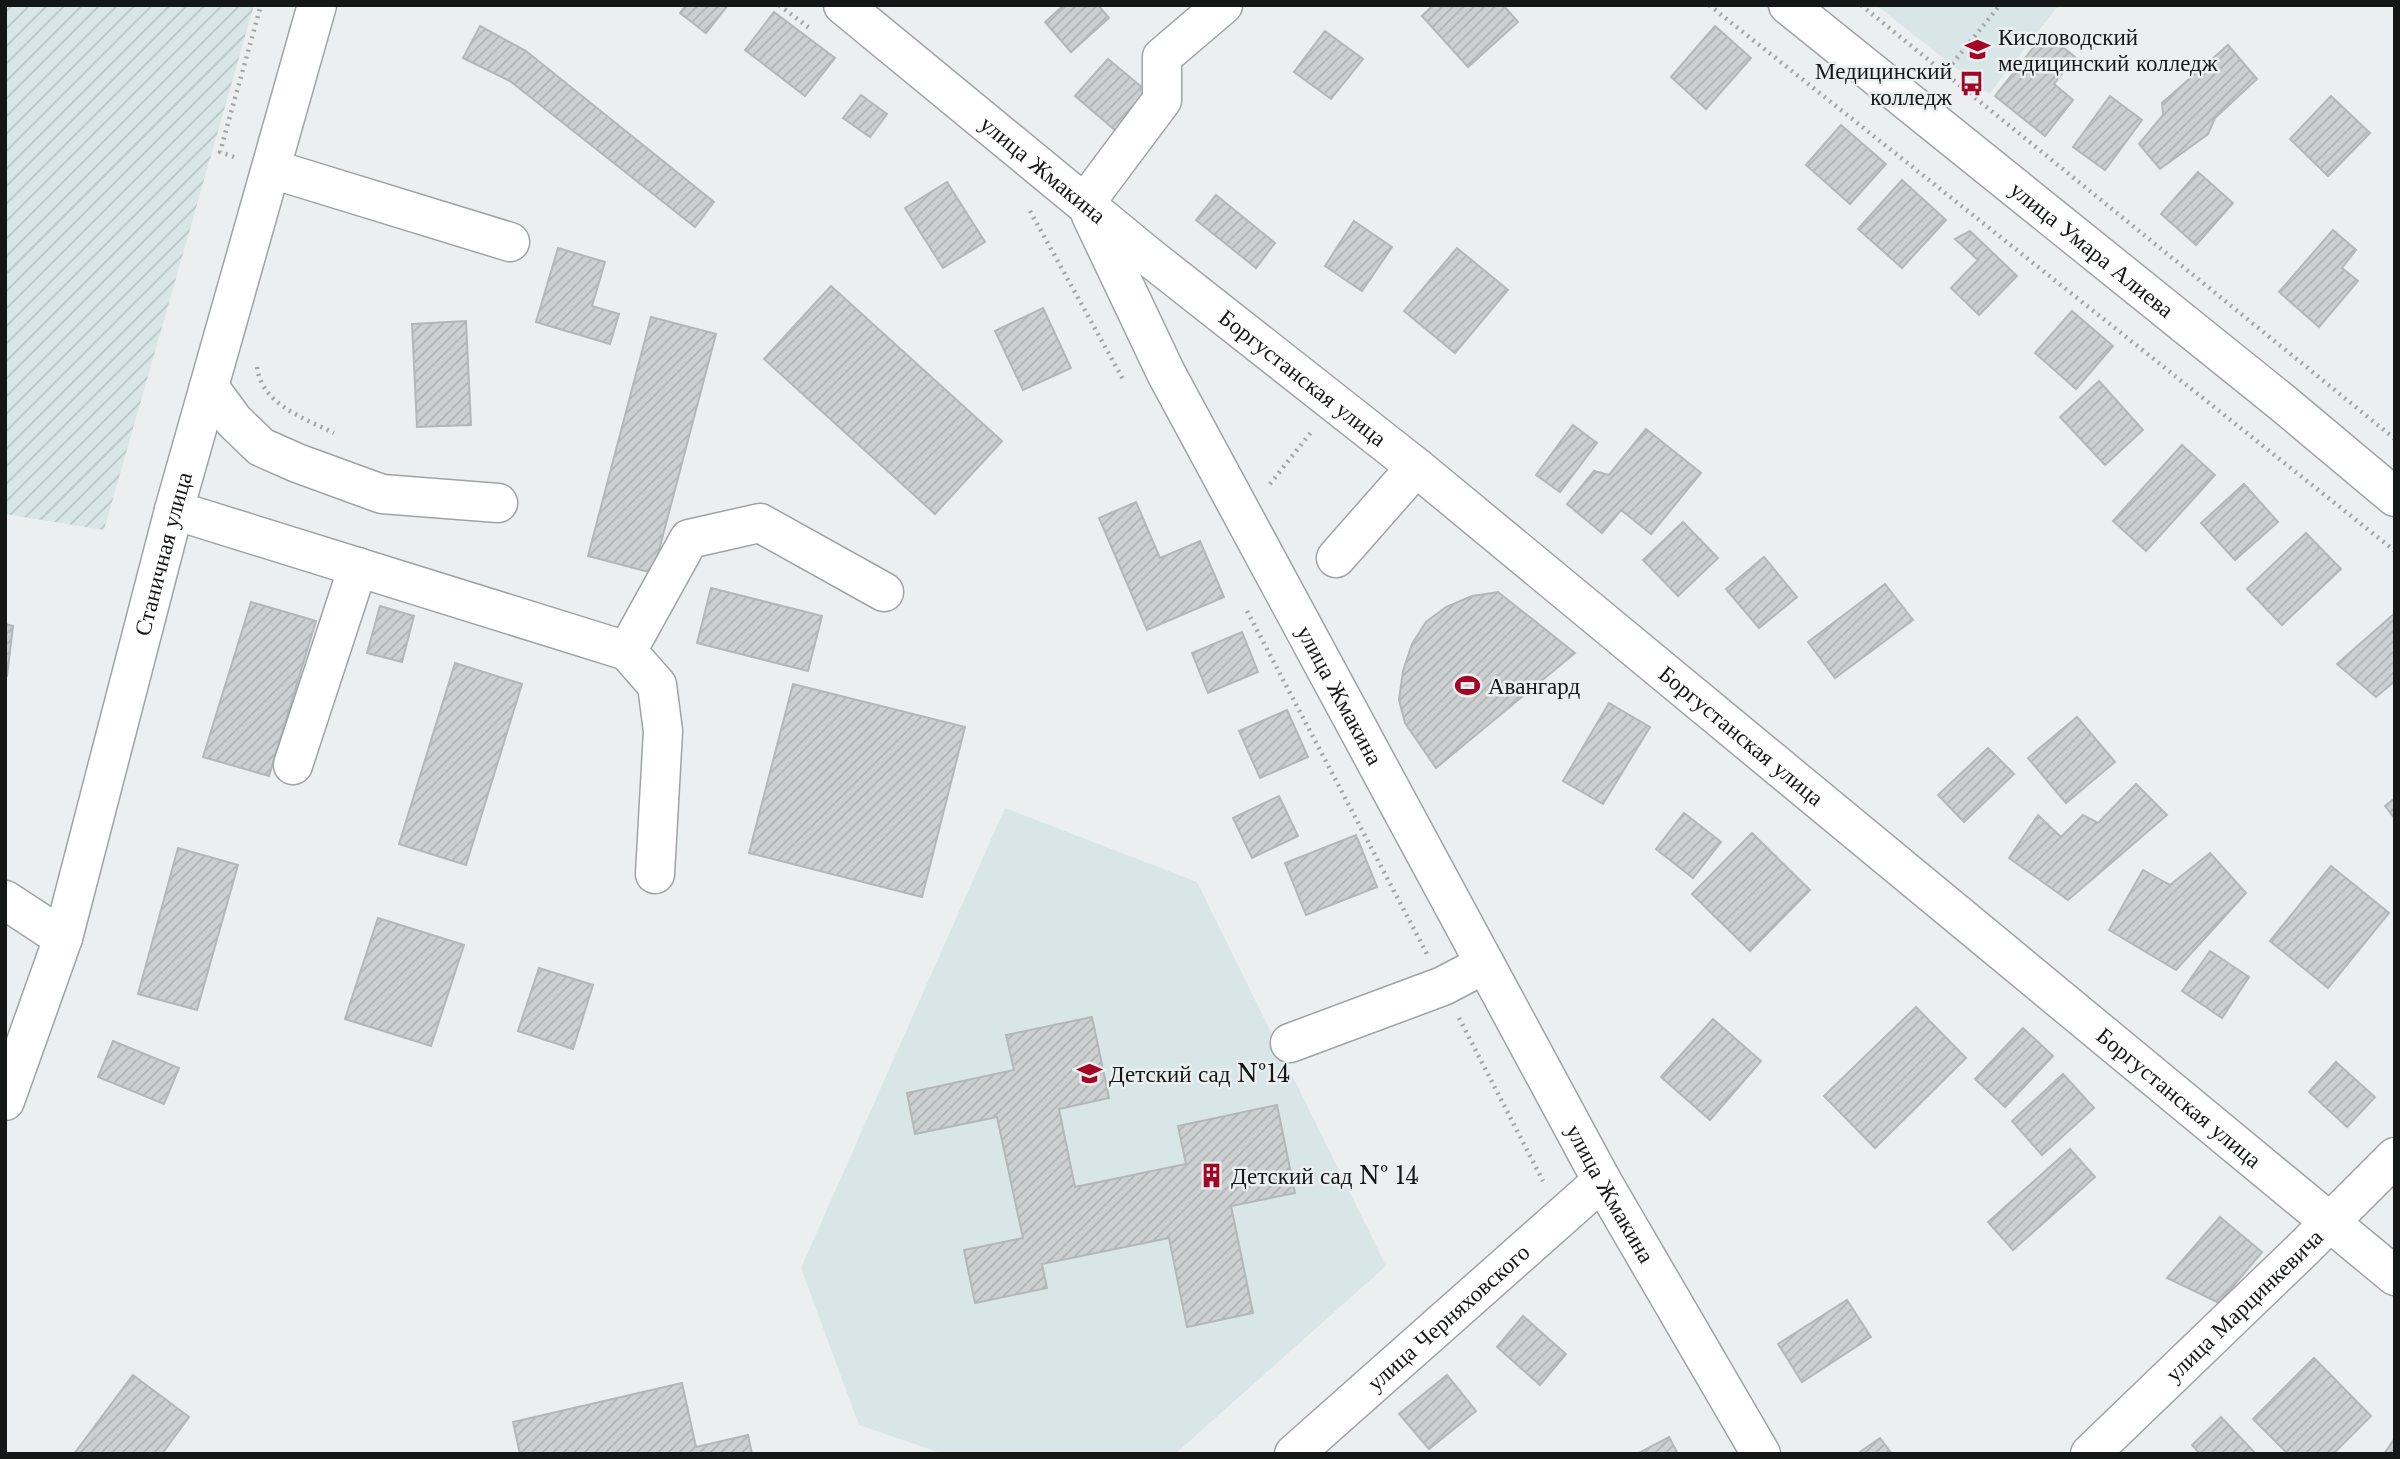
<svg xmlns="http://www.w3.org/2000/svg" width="2400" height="1459" viewBox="0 0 2400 1459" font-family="'Libre Baskerville',serif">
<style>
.built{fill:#d8e6e7}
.industrial{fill:url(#industrial-furrows)}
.building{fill:url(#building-hatch);stroke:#b3b7b8;stroke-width:2}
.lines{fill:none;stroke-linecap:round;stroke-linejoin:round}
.minor-casing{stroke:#9ea3a3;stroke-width:41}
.path{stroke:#a2a5a5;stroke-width:4.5;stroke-dasharray:2 5;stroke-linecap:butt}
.minor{stroke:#fff;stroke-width:38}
.labels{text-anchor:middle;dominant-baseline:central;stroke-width:5;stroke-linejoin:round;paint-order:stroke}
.poi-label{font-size:23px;fill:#151616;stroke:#ebeff0;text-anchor:start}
.street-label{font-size:23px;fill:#151616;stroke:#ebeff0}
</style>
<defs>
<pattern id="industrial-furrows" width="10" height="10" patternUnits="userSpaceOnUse" patternTransform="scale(1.75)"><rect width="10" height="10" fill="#d8e6e7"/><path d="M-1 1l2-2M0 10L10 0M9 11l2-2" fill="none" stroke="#b8c5c5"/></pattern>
<pattern id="building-hatch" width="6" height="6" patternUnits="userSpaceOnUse" patternTransform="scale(1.75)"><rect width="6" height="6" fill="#ccd0d1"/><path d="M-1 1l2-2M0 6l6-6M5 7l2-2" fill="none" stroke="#aeb2b3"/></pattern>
</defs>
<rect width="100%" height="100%" fill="#ebeff0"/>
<path class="built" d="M1876,5H2059L1989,94Z
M1005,808L1197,882L1386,1266L1175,1454H944L859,1425L801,1268Z"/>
<path class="industrial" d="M5,5H254L104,530L5,514Z"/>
<path class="building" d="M686,5H728L706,33L680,13Z
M1064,5H1098L1109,18L1071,52L1045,22Z
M1433,5H1503L1518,22L1468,67L1422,16Z
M774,12L835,58L805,96L745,50Z
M480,26L526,51L714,202L695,227L510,81L463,58Z
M1715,26L1751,58L1706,109L1671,77Z
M1325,31L1363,59L1331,99L1294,72Z
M2045,33L2075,57L2054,84L2073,100L2045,136L1995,96Z
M2228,45L2257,79L2215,118L2208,134L2160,169L2139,144L2163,115L2162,103Z
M1108,59L1149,93L1116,131L1075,96Z
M861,95L887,114L870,137L843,118Z
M2110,96L2142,120L2105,170L2073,147Z
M2331,96L2370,133L2328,176L2290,139Z
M1841,125L1886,164L1850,204L1806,165Z
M2198,172L2233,203L2196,245L2161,214Z
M1902,180L1946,220L1902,268L1858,229Z
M947,182L985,242L943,268L905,208Z
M1216,195L1275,243L1256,268L1196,220Z
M1354,221L1392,247L1362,291L1325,266Z
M2333,230L2356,250L2342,268L2358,281L2319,327L2279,292Z
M1970,231L2017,276L1979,315L1951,288L1978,260L1955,239Z
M558,248L605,262L592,306L619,314L610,344L536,322Z
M1457,248L1508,290L1455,353L1404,311Z
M831,286L1002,441L935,514L764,359Z
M1043,308L1071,368L1023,390L995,331Z
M2072,311L2113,346L2076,389L2035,353Z
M651,317L716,334L653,573L588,556Z
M466,321L471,425L417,427L412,324Z
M2099,381L2143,430L2105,465L2060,417Z
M1573,425L1597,443L1560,492L1536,475Z
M1646,429L1701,473L1651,534L1621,510L1602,533L1567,504L1594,471L1609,475Z
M2182,445L2215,475L2146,551L2113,521Z
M2244,484L2278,522L2235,560L2201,523Z
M1136,502L1160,558L1200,541L1224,597L1147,630L1099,518Z
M1683,522L1718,558L1678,596L1643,560Z
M2306,533L2341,569L2282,625L2247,589Z
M1764,557L1797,597L1759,628L1726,589Z
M1885,584L1913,620L1835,678L1808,642Z
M711,588L822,616L808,671L697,643Z
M1498,592L1575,653L1436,768L1405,723L1399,700L1403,671L1412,644L1426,622L1446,607L1472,596Z
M251,602L316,621L269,776L203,757Z
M380,606L414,616L402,662L367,653Z
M2395,613V681L2376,697L2337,664Z
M5,624L13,626L7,676H5Z
M1242,632L1258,672L1208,693L1192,653Z
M455,663L522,684L466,865L399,844Z
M793,684L965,727L922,897L749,853Z
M1609,703L1650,727L1603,804L1563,781Z
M1287,710L1308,757L1260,778L1239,731Z
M2077,717L2115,762L2066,803L2028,758Z
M1988,748L2014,774L1964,822L1938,795Z
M2136,784L2167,815L2068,900L2009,858L2038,815L2061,837L2083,815L2098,823Z
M1279,796L1298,836L1252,858L1233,818Z
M2395,798V819L2385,806Z
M1684,813L1721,842L1693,878L1656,849Z
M1752,833L1810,890L1750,951L1692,894Z
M1356,835L1377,887L1306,915L1285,863Z
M178,848L238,865L197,1010L138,994Z
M2210,853L2246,893L2176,970L2109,930L2143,870L2170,885Z
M2331,866L2389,913L2328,988L2270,941Z
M378,918L464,945L431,1046L345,1019Z
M2210,951L2249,977L2222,1018L2182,991Z
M539,968L593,985L573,1049L518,1031Z
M1916,1007L1966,1058L1875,1148L1824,1096Z
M1092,1017L1109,1098L1059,1109L1075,1187L1186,1164L1178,1126L1277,1105L1295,1193L1231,1206L1253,1313L1187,1327L1169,1238L1042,1264L1047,1288L975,1303L964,1250L1023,1238L997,1117L915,1134L907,1093L1014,1070L1006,1035Z
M1713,1019L1761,1061L1710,1120L1661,1077Z
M2023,1028L2053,1056L2005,1107L1975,1079Z
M113,1041L179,1068L164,1104L98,1077Z
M2336,1062L2375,1097L2347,1127L2309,1092Z
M2063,1074L2094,1108L2042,1155L2012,1121Z
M2070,1149L2095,1177L2013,1250L1988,1222Z
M2220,1217L2262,1252L2219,1303L2167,1278Z
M1847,1300L1871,1337L1802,1382L1778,1344Z
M1523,1316L1566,1354L1540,1385L1497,1347Z
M2314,1358L2371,1416L2333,1454H2288L2253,1419Z
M133,1375L189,1417L162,1454H74Z
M1447,1375L1476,1411L1429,1449L1399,1414Z
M682,1383L696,1447L748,1435L752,1454H520L513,1422Z
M2221,1417L2256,1454H2200L2192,1445Z
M1669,1437L1678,1454H1637Z
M1880,1438L1892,1454H1857Z
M2395,1438V1454H2384Z"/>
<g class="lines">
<defs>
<g id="minor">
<path id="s1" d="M843,5L1148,256L1416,467L2395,1276"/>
<path id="s2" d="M1788,5L2284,404L2395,497"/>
<path d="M272,169L510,242"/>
<path d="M1085,203L1162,100V57L1223,5"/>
<path id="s3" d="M1091,215L1166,373L1485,964L1602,1181L1761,1454"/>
<path d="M209,387L234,421L261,447L297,463L382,494L498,503"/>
<path d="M174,510L627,651L657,685L663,731L655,874"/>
<path d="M1336,558L1416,467"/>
<path d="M627,651L689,539L760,523L884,592"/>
<path d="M293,765L358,567"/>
<path d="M5,900L63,938"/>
<path d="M1290,1043L1443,986L1485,964"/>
<path id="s4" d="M5,1101L63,938L174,510L317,5"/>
<path id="s5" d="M1294,1454L1602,1181"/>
<path id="s6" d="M2090,1454L2304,1248L2395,1157"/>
</g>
</defs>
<use href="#minor" class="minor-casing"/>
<path class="path" d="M779,5L812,30
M1709,5L2395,551
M1861,5L2395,439
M1939,80L2000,5
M234,157L220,152L261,5
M1030,211L1124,381
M257,367C262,405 304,418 334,433
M1270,484L1312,431
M1247,611L1427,954
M1459,1018L1543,1181"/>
<use href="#minor" class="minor"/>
</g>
<defs>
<symbol id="university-bare" viewBox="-9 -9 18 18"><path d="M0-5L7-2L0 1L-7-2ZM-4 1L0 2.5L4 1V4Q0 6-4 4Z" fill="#a30625" stroke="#ebeff0" stroke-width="2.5" paint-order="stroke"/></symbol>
<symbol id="bus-bare" viewBox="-9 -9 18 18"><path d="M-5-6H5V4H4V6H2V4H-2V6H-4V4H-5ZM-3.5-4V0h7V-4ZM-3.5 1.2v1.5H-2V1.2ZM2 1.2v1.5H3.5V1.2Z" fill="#a30625" stroke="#ebeff0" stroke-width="2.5" paint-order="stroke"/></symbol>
<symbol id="stadium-bare" viewBox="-9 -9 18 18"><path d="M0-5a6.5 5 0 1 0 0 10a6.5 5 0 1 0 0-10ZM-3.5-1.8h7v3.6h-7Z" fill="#a30625" stroke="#ebeff0" stroke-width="2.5" paint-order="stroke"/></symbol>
<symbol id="school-bare" viewBox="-9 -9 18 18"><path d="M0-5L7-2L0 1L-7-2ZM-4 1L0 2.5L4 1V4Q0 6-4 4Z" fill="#a30625" stroke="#ebeff0" stroke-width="2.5" paint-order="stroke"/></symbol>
<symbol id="building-bare" viewBox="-9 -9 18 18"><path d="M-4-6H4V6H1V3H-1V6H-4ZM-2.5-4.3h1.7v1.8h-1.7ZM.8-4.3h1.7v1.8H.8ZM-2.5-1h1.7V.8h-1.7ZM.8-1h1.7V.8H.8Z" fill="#a30625" stroke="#ebeff0" stroke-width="2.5" paint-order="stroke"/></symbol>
</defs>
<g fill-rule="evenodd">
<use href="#university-bare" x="1960" y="32" width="35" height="35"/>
<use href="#bus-bare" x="1954" y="66" width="35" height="35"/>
<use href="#stadium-bare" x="1450" y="668" width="35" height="35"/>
<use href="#school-bare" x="1072" y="1056" width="35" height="35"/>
<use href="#building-bare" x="1194" y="1158" width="35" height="35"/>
</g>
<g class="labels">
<g class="poi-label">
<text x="1998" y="37">Кисловодский<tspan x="1998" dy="26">медицинский колледж</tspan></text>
<text x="1952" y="71" text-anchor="end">Медицинский<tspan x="1952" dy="26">колледж</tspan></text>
<text x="1488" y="686">Авангард</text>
<text x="1109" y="1074">Детский сад №14</text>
<text x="1231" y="1176">Детский сад № 14</text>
</g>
<g class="street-label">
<text stroke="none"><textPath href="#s1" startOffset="259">улица Жмакина</textPath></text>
<text stroke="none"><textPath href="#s2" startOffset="390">улица Умара Алиева</textPath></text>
<text stroke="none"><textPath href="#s1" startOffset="592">Боргустанская улица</textPath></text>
<text stroke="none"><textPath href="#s4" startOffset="570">Станичная улица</textPath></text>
<text stroke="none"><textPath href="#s3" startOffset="541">улица Жмакина</textPath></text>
<text stroke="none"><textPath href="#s1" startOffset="1158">Боргустанская улица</textPath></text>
<text stroke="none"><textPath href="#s1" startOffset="1726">Боргустанская улица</textPath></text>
<text stroke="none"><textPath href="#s3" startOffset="1108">улица Жмакина</textPath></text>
<text stroke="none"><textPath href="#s6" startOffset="214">улица Марцинкевича</textPath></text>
<text stroke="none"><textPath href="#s5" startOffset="206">улица Черняховского</textPath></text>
</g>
</g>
<rect width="2400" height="1459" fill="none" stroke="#151616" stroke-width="14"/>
</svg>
